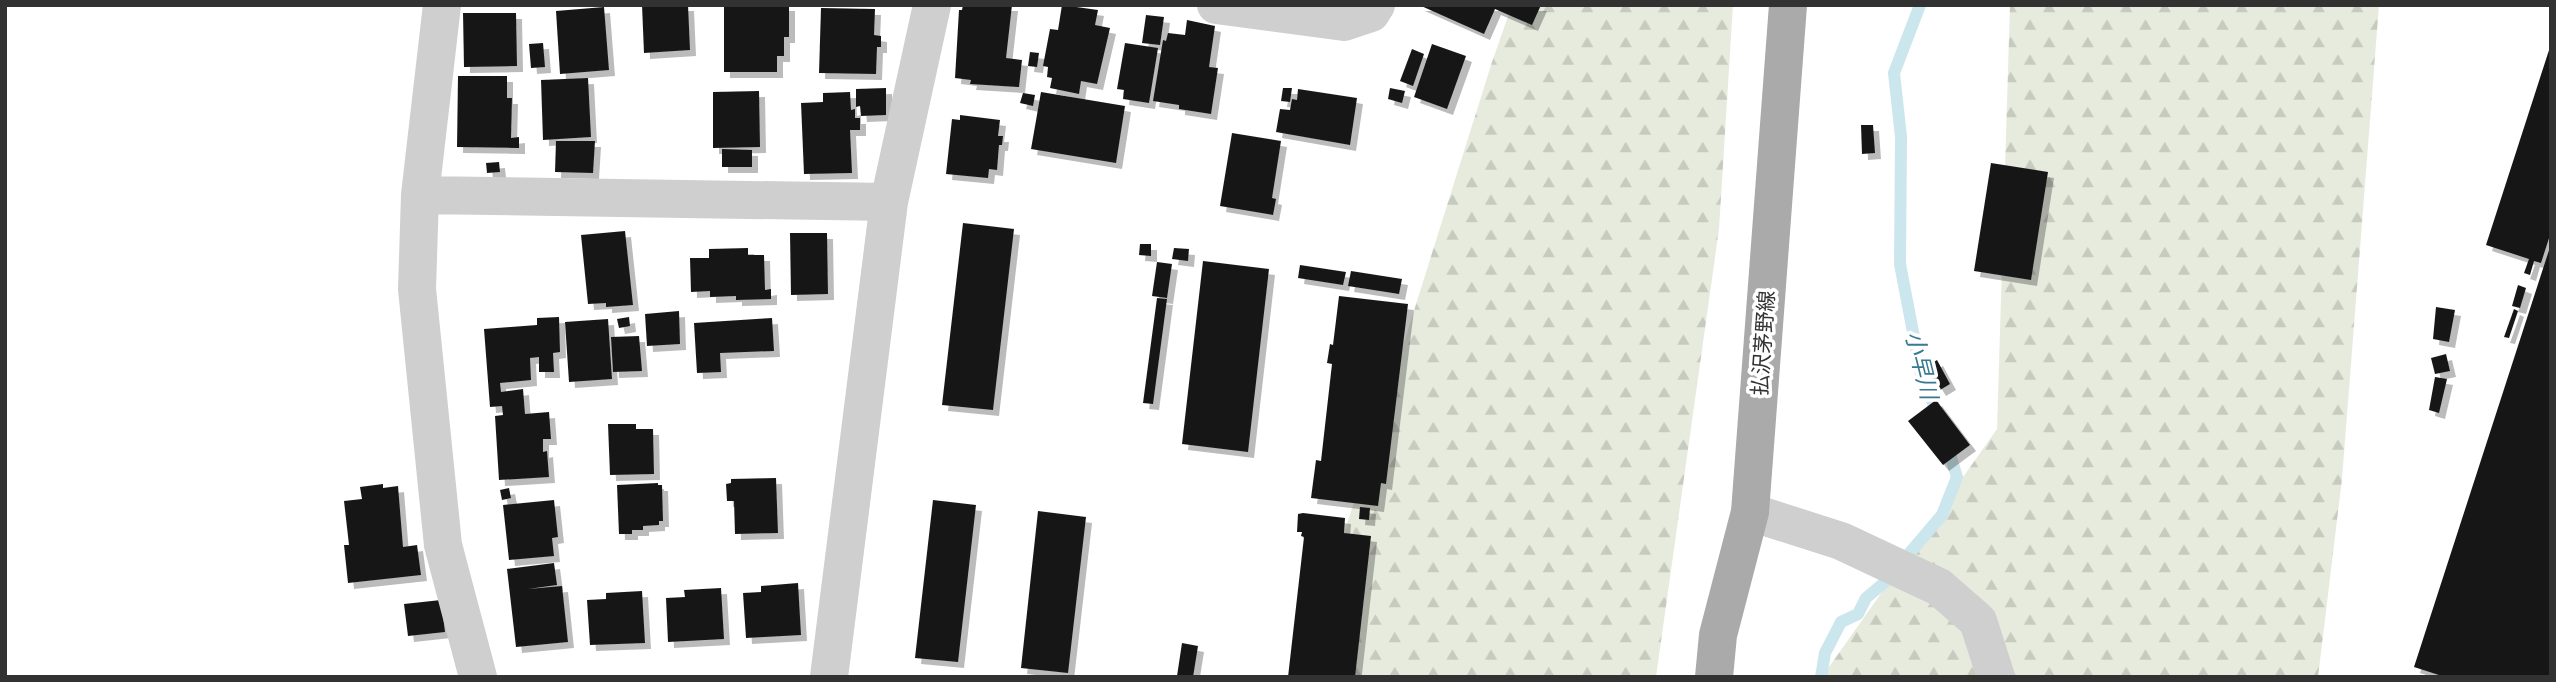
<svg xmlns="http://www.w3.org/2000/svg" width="2556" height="682" viewBox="0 0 2556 682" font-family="'PT Sans','Noto Sans JP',sans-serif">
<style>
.forest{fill:url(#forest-firs)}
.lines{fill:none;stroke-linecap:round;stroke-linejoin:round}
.stream{stroke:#cce6ee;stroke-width:12}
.building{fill:#191919;filter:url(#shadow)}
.minor{stroke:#cfcfcf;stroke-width:38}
.major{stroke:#aaa;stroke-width:38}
.labels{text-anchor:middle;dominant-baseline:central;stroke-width:7;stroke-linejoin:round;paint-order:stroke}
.street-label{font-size:21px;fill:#323232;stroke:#fff}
.water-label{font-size:23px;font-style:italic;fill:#3a7a90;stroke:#fff}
</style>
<defs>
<pattern id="forest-firs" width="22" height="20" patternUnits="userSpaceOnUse" patternTransform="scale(1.75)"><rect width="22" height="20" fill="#e7ebdd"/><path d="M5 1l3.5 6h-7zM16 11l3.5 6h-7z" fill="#c7cabe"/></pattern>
<filter id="shadow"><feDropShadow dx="6" dy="6" stdDeviation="0" flood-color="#0004"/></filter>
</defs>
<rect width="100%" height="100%" fill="#fff"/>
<path class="forest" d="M1512,5H1733L1719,229L1656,677H1299L1492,62Z
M2010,5H2379L2342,479L2318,677H1822L1997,429Z"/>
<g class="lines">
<path class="stream" d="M1920,5L1894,73L1901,137L1900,264L1921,374L1939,418
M1821,677L1825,653L1841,622L1858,614L1866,598L1885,582L1942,515L1957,477L1947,445"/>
</g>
<path class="building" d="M642,5H688L690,50L644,53Z
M724,5H789V37H784V56H777V72H724Z
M963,5H1012L1006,58L1022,60L1019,87L970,84L971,80L955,78L959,10H962Z
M1062,5L1098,10L1095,25L1110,28L1097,84L1081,81L1079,94L1050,88L1052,78L1047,77L1048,67L1043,66L1050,29L1058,30Z
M1419,5H1541L1532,25L1495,9L1484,34Z
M604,7L609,70L560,74L556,11Z
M821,8L875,9L874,35L881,36V47H877L876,74L819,73Z
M463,13H516L517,66L464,67Z
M1146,15L1164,17L1160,45L1142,43Z
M1187,20L1215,26L1209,67L1218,68L1211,114L1179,109V105L1153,101L1163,40L1166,41L1168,33L1185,35Z
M543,43L545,67L531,68L529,44Z
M1125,43L1158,48L1149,103L1123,99L1124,90L1117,89Z
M1432,44L1466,56L1447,109L1414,97Z
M2550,47L2551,232L2541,263L2534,261L2530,275L2524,273L2529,259L2486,245Z
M1412,49L1424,54L1413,86L1400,81Z
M1030,52L1039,53L1037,67L1028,66Z
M458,76H507V98H512L511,138L519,137V148L457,147Z
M588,78L591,137L543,140L541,80Z
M886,88V115L861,116L860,106L856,107V89Z
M1283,88H1292L1290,102L1281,101Z
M1390,88L1405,91L1402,103L1388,99Z
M1298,89L1357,98L1350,145L1276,132L1280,109L1290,110L1292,99L1297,100Z
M759,91L760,147L713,148V92Z
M850,92L851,110L855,109V118H860V130H850L852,173L804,174L801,103L823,102V93Z
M1041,92L1125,106L1116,163L1031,149Z
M1023,93L1035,95L1033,106L1020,103Z
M960,115L1000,120L998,136H1003L1002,145H999L997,170L989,169L988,178L946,174L952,119L960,120Z
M1861,125H1873L1875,153L1862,154Z
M1232,133L1281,141L1272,198L1276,199L1273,215L1220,206Z
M556,141H595L593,173L555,172Z
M722,149L752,150V167H722Z
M499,162L500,172L487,173L486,163Z
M1991,163L2048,172L2031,280L1974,271Z
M963,223L1014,229L993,410L942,405Z
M625,231L633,305L606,307V303L588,304L581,235Z
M790,233H827L828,294L791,295Z
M1140,244H1151V256L1139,255Z
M2551,244V677H2445L2414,667Z
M748,248V255H764L765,290L771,289V299L736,300V296L710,297V291L691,292L690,258H709V249Z
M1174,248L1189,249L1188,261L1172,259Z
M1203,261L1269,269L1248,452L1182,444Z
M1157,262L1172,264L1167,298L1152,296Z
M1300,265L1346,272L1343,285L1298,278Z
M1351,271L1402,279L1399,294L1348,286Z
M2518,285L2526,288L2520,308L2512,306Z
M1339,296L1408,304L1386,484L1381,483L1378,506L1311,498L1316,460L1321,461L1332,364L1327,363L1330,344L1333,345Z
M1157,298L1167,299L1153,404L1143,403Z
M2436,307L2455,310L2449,342L2433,339Z
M2514,309L2518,311L2509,338L2504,337Z
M679,311L680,344L647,346L645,314Z
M559,317L560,352L553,353L554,372H539V357L530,358L531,380L500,383L501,392L523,389L525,414L549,412L551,439H543V452L547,451L549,477L499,480L495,416L503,415L502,406L490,407L484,329L537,325V318Z
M629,317L630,326L619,328L617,319Z
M772,318L774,351L720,353L721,372L697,373L694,323Z
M608,319L612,379L569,382L565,322Z
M639,336L642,371L613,372L611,337Z
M2446,354L2450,371L2435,374L2431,358Z
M1937,360L1950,384L1940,390L1926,367Z
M2435,377L2447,379L2439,413L2429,410Z
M1936,400L1970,445L1943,465L1908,421Z
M608,424H636V429H653L654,474L610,475Z
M776,478L778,533L735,534L734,501H727L726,484L731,483V479Z
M658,483V485H662L663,521H659V525L643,526V530H632V534H619L617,485Z
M383,484V488L398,486L403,547L417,545L421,575L348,583L344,545H349L344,501L362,499L360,487Z
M509,488L511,498L502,500L500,490Z
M554,500L558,537L552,538L554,556L509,560L503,505Z
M933,500L976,505L958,662L915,658Z
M1360,507L1370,508L1369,520L1359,519Z
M1038,511L1086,517L1068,673L1021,668Z
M1303,513L1345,518L1344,533L1371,536L1355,677H1288L1304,537L1301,536L1302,532H1297L1298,514Z
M554,563L557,585L528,589L562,586L568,642L516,647L507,569Z
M798,583L801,635L746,638L743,593L761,592V586Z
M721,588L724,639L668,642L666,598L685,597L684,590Z
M642,591L645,643L590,645L587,600L606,599V593Z
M441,600L445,632L408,636L404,604Z
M1182,643L1198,646L1193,677L1177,676Z"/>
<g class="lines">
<path class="minor" d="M442,5L420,195L417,289L443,545L478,677
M1216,5L1344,22L1371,13L1376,5
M420,195L889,202
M1750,512L1841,541L1939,587L1978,621L1996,677
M829,677L889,202L932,5"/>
<path class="major" d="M1714,677L1718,635L1750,512L1788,5"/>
</g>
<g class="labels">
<g class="street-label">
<text transform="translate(1763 343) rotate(-86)">払沢茅野線</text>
</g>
<g class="water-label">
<text transform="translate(1922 365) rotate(76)">小早川</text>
</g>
</g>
<rect width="2556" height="682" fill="none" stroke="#323232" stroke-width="14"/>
</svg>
